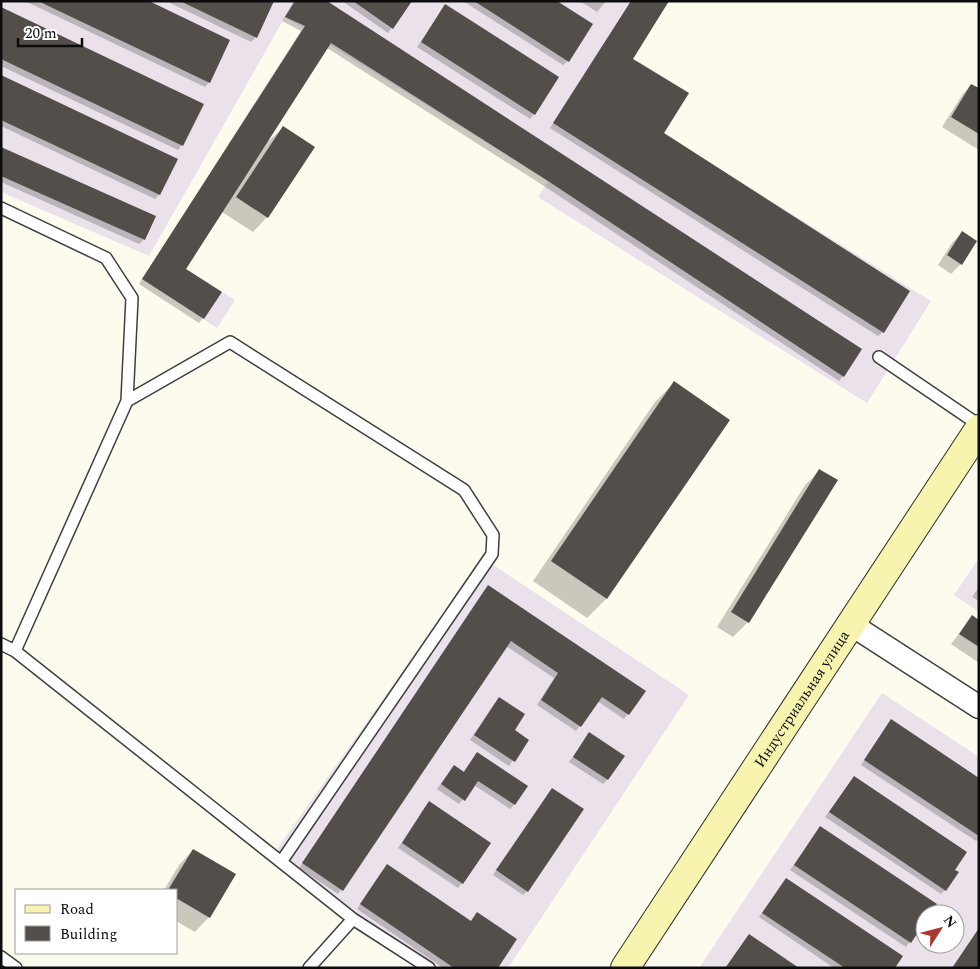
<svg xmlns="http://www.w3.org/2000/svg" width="980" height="969" viewBox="0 0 980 969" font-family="Spectral,serif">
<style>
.industrial{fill:#eae1ea;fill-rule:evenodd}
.shadow{fill:#0003}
.building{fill:#534e4a}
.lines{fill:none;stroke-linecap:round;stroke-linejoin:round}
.lane-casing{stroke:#3f3f3f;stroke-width:14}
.street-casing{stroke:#3f3f3f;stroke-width:25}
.secondary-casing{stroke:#2e2e2e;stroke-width:30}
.lane{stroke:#fff;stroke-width:11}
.street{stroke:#fff;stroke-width:22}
.secondary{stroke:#f6f4af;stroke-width:28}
.labels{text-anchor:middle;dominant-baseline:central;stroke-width:5;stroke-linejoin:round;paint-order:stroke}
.street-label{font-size:15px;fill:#0c0c0c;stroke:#fff}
</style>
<rect width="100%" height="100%" fill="#fdfbed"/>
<path class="industrial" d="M1,1H669L633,58L689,93L664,134L931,301L867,403L538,197L548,181L330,45L186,269L235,300L217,328L142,279L303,28L285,17L149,256L1,192Z
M483,558L689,695L508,968H433L353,919L269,860Z
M979,558V612L954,595Z
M882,693L979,757V968H699ZM925,914H955V944H925Z"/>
<path class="shadow" d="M25,1H146L209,82L205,87Z
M166,1H273L256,37L251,42Z
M294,1H324L843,376L839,381L544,186L327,48L265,144L283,128L314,147L267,217L253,232L222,212L185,270L203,318L199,323L139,284L301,31L282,21Z
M342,1H411L388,33Z
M463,1H555L568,61L563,65Z
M580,1H606L597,12Z
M631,1H667L631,59L662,134L883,332L878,336L550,128Z
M445,6L534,114L530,119L417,47Z
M1,8L182,145L178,150L1,66Z
M1,76L176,159L159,195L155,199L1,126Z
M971,85L979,90V150L942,127L962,95Z
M1,149L144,239L139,244L1,182Z
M962,233L961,264L951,274L938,265L952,243Z
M674,383L729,420L606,599L587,618L533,581L655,402Z
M820,471L748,622L733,637L717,627L805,485Z
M979,587V601L972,597Z
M484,591L644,691L624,719L597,701L576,731L537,705L554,678L506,646L338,894L299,868Z
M972,617L979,621V663L951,644Z
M495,703L513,731L527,740L509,766L470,740Z
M891,721L979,779V839L976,841L861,765Z
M589,734L607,780L603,784L569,762Z
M477,753L514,805L510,809L474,785L459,804L437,789L454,766L463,772Z
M854,777L954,870L945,890L941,894L825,817Z
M552,789L527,891L523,895L493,875Z
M425,807L462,883L458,888L398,848Z
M820,828L929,914H925V920L906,947L790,870Z
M193,850L209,917L195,932L176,921V890H164L179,865Z
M383,870L470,922L477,914L496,968H443L357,909Z
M786,879L893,968H834L759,917Z
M749,935L797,968H725Z"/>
<path class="building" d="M38,1H149L230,40L210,83Z
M180,1H274L257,38Z
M295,1H327L862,349L844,377L548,181L331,43L186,269L222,292L204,319L142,279L305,26L285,17Z
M353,1H412L393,29Z
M474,1H557L593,24L569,62Z
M631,1H669L633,59L689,93L664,133L910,291L884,333L553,123Z
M445,4L559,77L535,115L421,42Z
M1,7L204,104L183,146L1,59Z
M1,75L178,159L160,195L1,120Z
M971,84L979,88V134L951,117Z
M283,126L315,147L268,218L236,197Z
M1,147L156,216L145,240L1,176Z
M962,231L977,241L962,265L947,255Z
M674,381L730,420L607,599L551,561Z
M819,469L838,480L749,623L731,612Z
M488,585L646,691L629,715L602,697L581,727L541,700L558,673L511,641L343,891L302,863Z
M972,615L979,620V647L959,634Z
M499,697L525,714L515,730L529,740L515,762L474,735Z
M891,719L979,778V836L864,760Z
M589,732L625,756L608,780L573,757Z
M477,752L528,786L515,805L478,781L465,801L441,784L454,765L464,772Z
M854,776L967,852L955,870L959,872L946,891L829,812Z
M552,788L584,809L528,892L496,870Z
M429,801L491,843L463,884L402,843Z
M820,826L937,904L930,914H925V922L911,943L794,865Z
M193,849L236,874L210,918L176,898V890H168Z
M387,864L471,921L477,912L517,939L498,968H454L360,904Z
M786,878L903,956L895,968H845L762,913Z
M979,928V968H952Z
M749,934L799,968L726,967Z"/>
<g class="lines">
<defs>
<path id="lane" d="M1,208L106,258L132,298L127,401L15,651
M879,357L979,425
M127,401L230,342L464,490L493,535L492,554L281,862
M1,644L15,651L353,919L429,968
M1,957L16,968
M309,968L353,919"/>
<path id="street" d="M852,625L979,707"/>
<g id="secondary">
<path id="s1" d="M625,968L979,429"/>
</g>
</defs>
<use href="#lane" class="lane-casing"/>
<use href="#street" class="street-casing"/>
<use href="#secondary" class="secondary-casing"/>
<use href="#lane" class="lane"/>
<use href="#street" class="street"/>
<use href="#secondary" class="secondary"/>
</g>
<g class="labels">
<g class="street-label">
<text stroke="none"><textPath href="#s1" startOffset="322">Индустриальная улица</textPath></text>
</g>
</g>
<rect width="980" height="969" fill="none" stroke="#0c0c0c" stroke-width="5"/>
<rect x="15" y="889" width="162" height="65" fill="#ffffff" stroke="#9e9e9e"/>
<rect x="25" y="905" width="25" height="8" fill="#f6f4af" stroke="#9e9e9e"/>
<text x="60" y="914" font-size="15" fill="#0c0c0c">Road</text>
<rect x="25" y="926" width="25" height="15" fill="#534e4a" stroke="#9e9e9e"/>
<text x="60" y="939" font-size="15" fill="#0c0c0c">Building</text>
<g transform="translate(940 929) rotate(54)"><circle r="24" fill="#ffffff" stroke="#9e9e9e"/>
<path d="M0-4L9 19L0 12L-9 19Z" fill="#ad3633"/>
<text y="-8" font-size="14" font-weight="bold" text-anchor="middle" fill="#0c0c0c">N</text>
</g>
<path d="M18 38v8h64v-8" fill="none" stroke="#0c0c0c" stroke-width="2.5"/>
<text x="25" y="38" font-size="15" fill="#0c0c0c" stroke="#ffffff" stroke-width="4" paint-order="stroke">20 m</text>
</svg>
